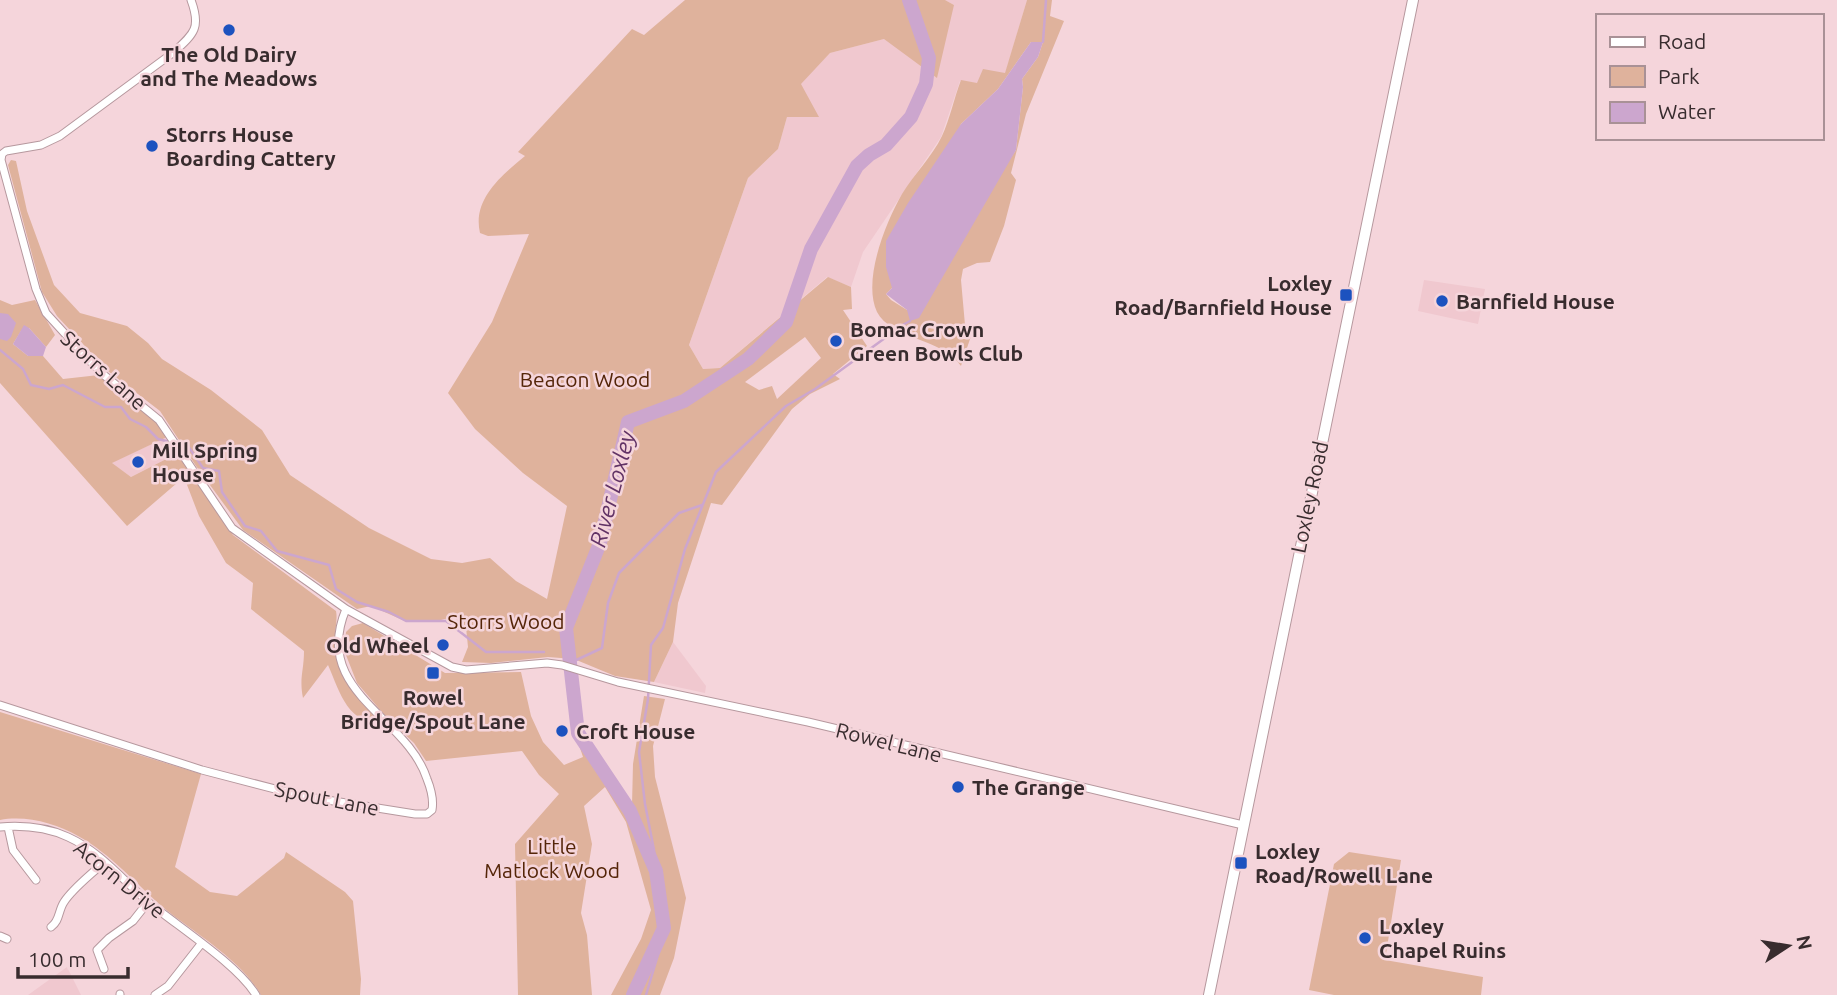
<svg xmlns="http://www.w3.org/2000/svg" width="1837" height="995" viewBox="0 0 1837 995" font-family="Ubuntu,sans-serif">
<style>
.built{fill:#f0c8cf}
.green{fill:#dfb29c;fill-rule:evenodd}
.water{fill:#cca6ce}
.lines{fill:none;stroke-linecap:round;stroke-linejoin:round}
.stream{stroke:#cca6ce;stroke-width:2.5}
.river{stroke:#cca6ce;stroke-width:14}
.minor-casing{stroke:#b6989e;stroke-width:9}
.secondary-casing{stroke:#b6989e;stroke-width:12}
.minor{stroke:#fff;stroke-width:7}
.secondary{stroke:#fff;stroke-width:10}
.poi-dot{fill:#1c52bf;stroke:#f5d5db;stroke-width:2.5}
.labels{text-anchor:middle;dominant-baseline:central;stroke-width:5;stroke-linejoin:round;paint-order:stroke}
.poi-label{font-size:21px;font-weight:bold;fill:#382c2e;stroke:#f5d5db;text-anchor:start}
.street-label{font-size:21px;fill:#382c2e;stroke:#f5d5db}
.park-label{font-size:21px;fill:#542508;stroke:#f5d5db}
.water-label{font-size:23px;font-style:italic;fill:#623366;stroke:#f5d5db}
</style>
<rect width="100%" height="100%" fill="#f5d5db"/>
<path class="built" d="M945,0H1027L1005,74L977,84L960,81L941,137L863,252L851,287L827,277L720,368L703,369L689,345L748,178L778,149L787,117L800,84L830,53L884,39L954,5Z
M1424,280L1485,289L1478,324L1418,311Z
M167,437L178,453L131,477L111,463Z
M673,642L706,686L705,693L654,682Z
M67,967L81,995H28Z"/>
<path class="green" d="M685,0H945L954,5L937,78L884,39L830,53L801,84L819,117H787L778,149L748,178L689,345L703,369L720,368L828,277L851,287L852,309L843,310L867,346L833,374L840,379L810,394L792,409L722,505L711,503L678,603L673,642L654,682L615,676L574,659L548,657L491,663L462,662L468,647L466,627L445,619L433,622H407L371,606L357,609L243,530L196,466L160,411L108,371L57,316L42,292L8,165L11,160L16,161L27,211L54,285L80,313L127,326L148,343L162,359L211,390L262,430L290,475L369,528L431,559L462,563L490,558L516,581L547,599L567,506L523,473L475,429L448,393L492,322L529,234L488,236L480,233C472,199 502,175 525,156L518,152L632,29L644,35ZM805,337L821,358L777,399L772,386L759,390L745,382Z
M1027,0H1052L1050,16L1064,21L1026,114L1011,173L1016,180L1004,226L990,262L977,263L963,269L961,280L965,325L969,330H973L961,366C942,338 891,339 877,312C862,280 886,222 902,194C914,174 932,157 942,136C950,119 954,98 961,80L977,83L983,69L1005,73ZM1031,42H1043L1038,57L1022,79L1023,87L1016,150L907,310L891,300L886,294L892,288L961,124L998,89Z
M0,300L12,305L35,300L55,335L46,347L29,328L21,331L13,344L28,356H43L63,379L99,375L158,422L167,437L112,463L131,477L178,453L233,535L336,611C338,621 334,632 335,643C337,679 362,703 386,726C347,723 341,695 328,665L303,698C299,678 304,671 304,651L251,609L253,583L226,563L199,516L184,477L127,526L0,383Z
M363,623L445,673L521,672L531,716L543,742L564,765L583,757L578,742L565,675L578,677L584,733L632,805L633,764L644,696L665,699L653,746L655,777L686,898L674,958L660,995H611L641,939L651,910L626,822L605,787L584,806L592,844L581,913L587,935L592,995H518L515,844L559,794L539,775L522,751L426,761L414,743L388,719L357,683L344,650L346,632L352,626Z
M0,712L201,774L175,867L210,892L237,896L284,858L286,852L345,892L353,901L361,979L360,995H261C241,960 196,934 165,909C137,885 111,854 78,836C56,823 25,815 0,820Z
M1349,852L1401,860L1385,960L1483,977L1481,995H1334L1309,990L1334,864Z"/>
<path class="water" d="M1031,42H1043L1038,57L1022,79L1023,87L1016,150L919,318L910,321L907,310L886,294L892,288L886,267V241L908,203L961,124L998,89Z
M0,313L8,314L16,323L11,337L7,341L0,339Z
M24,325L29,328L46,347L43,356H28L13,344Z"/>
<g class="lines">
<path class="stream" d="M1043,42L1046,0
M899,327L910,321
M0,350L23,369L31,385L49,389L63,385L105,407H121L130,419L146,427L158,439L170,442
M177,443L188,446L203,468L219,471L222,492L245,526L261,531L277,551L329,565L336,589L357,602L389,612L406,621H446L486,652H544
M570,663L602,648L608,603L619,573L679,513L702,505
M656,871L654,850L645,804L639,752L648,699L651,645L663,628L685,549L716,472L786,406L815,389L885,338
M646,995L660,948L658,941"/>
<path class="river" d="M633,995L664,928L656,871L630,811L578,733L566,628L600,543L628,422L684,401L748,359L786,322L811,249L857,166L869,155L886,145L911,117L926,84L929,58L909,0"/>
<defs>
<path id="minor" d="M191,0C201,27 195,33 174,52L60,136L41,145L6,151L2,154L1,160L36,289L46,313L99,371L159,420L232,528L346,609L452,667L466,670L547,663L562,665L618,682L808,722L1243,825
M0,705L202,770L302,796L415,814H427L432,810C434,799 431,789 427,779C407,716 311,692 346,609
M0,827C24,825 46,827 68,837C99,851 122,879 147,901C177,926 237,964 256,995
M8,827L13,850L36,880
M51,927C60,921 58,911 64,902C74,887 91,875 104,862
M0,936L7,939
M104,969L97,950L109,938L133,921L148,902
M120,994V995
M155,995L168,986L201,944"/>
<path id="secondary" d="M1209,995L1413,0"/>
</defs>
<use href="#minor" class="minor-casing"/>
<use href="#secondary" class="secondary-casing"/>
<use href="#minor" class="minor"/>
<use href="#secondary" class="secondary"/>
</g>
<g class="poi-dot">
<circle cx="229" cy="30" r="7"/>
<circle cx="152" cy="146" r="7"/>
<rect x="1339" y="288" width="14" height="14" rx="3.5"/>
<circle cx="1442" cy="301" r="7"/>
<circle cx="836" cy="341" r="7"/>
<circle cx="138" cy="462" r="7"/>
<circle cx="443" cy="645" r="7"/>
<rect x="426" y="666" width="14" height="14" rx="3.5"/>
<circle cx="562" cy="731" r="7"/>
<circle cx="958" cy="787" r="7"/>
<rect x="1234" y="856" width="14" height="14" rx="3.5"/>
<circle cx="1365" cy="938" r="7"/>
</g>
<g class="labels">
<g class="poi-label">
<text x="229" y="54" text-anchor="middle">The Old Dairy<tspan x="229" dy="24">and The Meadows</tspan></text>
<text x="166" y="134">Storrs House<tspan x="166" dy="24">Boarding Cattery</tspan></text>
<text x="1332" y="283" text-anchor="end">Loxley<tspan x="1332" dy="24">Road/Barnfield House</tspan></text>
<text x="1456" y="301">Barnfield House</text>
<text x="850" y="329">Bomac Crown<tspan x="850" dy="24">Green Bowls Club</tspan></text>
<text x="152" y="450">Mill Spring<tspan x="152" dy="24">House</tspan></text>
<text x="429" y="645" text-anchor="end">Old Wheel</text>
<text x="433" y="697" text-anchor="middle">Rowel<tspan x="433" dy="24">Bridge/Spout Lane</tspan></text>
<text x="576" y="731">Croft House</text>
<text x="972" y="787">The Grange</text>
<text x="1255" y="851">Loxley<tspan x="1255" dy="24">Road/Rowell Lane</tspan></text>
<text x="1379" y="926">Loxley<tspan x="1379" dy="24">Chapel Ruins</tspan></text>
</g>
<g class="street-label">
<text transform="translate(104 370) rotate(42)">Storrs Lane</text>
<text transform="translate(1309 497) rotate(-78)">Loxley Road</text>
<text transform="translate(889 742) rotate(14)">Rowel Lane</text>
<text transform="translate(327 798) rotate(11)">Spout Lane</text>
<text transform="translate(120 879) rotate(39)">Acorn Drive</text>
</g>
<g class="park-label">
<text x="585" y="379">Beacon Wood</text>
<text x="506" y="621">Storrs Wood</text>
<text x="552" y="846">Little<tspan x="552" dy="24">Matlock Wood</tspan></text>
</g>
<g class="water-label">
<text transform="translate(612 489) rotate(-75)">River Loxley</text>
</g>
</g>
<rect x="1596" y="14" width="228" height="126" fill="#f5d5db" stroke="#a99196" stroke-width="2"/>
<rect x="1610" y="37" width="35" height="10" fill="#ffffff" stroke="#a99196" stroke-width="2"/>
<text x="1658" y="49" font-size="21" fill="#382c2e">Road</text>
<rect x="1610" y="66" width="35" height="21" fill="#dfb29c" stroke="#a99196" stroke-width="2"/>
<text x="1658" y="84" font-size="21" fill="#382c2e">Park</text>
<rect x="1610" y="102" width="35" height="21" fill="#cca6ce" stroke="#a99196" stroke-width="2"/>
<text x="1658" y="119" font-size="21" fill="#382c2e">Water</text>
<g transform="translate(1788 946) rotate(78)" stroke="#f5d5db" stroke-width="5" paint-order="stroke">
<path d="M0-5L12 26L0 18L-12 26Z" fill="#382c2e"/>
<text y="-10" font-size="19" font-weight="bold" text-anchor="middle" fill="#382c2e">N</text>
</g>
<path d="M18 967v10h110v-10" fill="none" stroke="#382c2e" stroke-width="3.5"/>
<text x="28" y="967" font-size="21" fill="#382c2e" stroke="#f5d5db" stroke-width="5" paint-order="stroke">100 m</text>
</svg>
